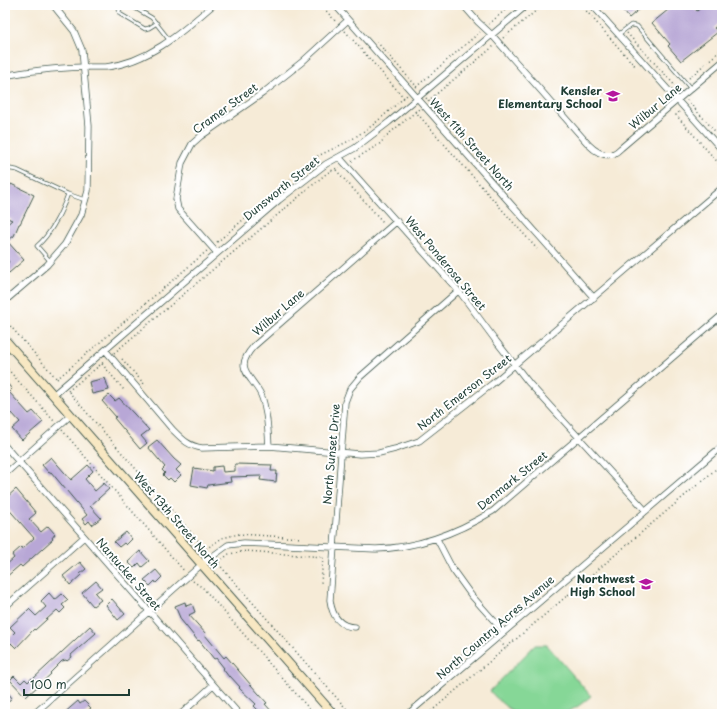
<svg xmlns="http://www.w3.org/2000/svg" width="727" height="719" viewBox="0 0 727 719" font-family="'Playpen Sans',sans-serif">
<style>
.green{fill:#86d797;stroke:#528a66}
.building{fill:#b8a7d6}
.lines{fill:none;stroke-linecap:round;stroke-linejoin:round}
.lane-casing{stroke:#3f574c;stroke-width:4.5}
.street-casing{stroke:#3f574c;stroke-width:7}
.secondary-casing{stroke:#3f574c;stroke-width:10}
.path{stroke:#3f574c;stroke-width:1.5;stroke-dasharray:1 3;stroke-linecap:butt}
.lane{stroke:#fff;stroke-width:3}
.street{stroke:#fff;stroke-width:5.5}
.secondary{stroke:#f8e8c3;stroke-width:8}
.labels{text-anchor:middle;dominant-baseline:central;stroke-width:4;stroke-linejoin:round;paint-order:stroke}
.poi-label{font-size:11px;font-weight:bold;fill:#1f3d34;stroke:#fff;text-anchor:end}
.street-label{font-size:11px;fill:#1f3d34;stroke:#fff}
</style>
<rect width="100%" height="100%" fill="#fff"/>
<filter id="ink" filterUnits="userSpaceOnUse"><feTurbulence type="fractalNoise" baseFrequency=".025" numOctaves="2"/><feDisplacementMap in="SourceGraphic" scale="8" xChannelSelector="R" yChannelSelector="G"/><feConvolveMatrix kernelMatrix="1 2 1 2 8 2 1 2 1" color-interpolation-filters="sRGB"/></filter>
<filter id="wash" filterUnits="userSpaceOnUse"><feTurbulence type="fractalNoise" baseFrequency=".012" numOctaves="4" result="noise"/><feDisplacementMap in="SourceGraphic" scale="16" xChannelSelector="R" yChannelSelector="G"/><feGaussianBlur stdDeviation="0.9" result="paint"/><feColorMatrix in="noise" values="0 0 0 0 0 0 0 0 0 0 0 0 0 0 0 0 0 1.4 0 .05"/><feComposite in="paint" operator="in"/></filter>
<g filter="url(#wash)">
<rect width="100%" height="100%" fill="#f6ebd7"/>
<path class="green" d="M535,645H547L591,696C571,713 566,714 540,714C534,714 528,715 522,714C509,712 498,700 490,691Z"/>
<g id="blocks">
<path class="building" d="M625,5H644L629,18L621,8Z
M674,5H692L697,11L704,5H722V20L714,28L718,32L681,61L668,46L670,44L652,23Z
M11,184L34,195L20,224H19L14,236L7,241L24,260L9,273L5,269V265L9,262L5,257V226L12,220L5,217V196Z
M105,378L109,390L92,394L89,382Z
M5,381L12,389L9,392L29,414L33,411L43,422L22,440L12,429L20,422L12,413L5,420Z
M109,395L115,401L119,398L149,430L141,436L147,443L140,449L114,418L116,417L102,401Z
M157,440L174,459L181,465L176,470L181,475L174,482L170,478L168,480L163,475L165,473L162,470L165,467L148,447Z
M51,457L71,480L88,465L93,471L85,479L95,491L104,483L109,489L90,506L101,518L92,525L89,521L86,524L82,519L87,515L51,472L49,473L42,465Z
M235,464L272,465L271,471H277L276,482L260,480L261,476L230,477L231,482L208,485L207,488L191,485L194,468L213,471V467L222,466L223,472L235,471Z
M16,489L36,513L29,519L41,532L48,526L55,534L52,538L53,539L22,567L20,565L5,578V566L14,558L12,555L21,547L22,549L34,538L5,505V499Z
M126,532L132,539L126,545L124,543L119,547L114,542Z
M140,551L149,561L142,567L139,563L134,568L128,562Z
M80,562L86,569L80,574L81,575L70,585L63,576Z
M156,570L162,577L156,583L155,581L150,586L144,580Z
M96,581L102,588L95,593L101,600L93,606L82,593Z
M49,593L55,600L62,594L68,600L62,605L65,608L60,613L57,610L35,630L34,629L16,648L11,643L5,649V642L15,632L10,627L29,609L36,616L46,607L41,601Z
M112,599L125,614L118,620L106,605Z
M185,602L186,606L192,604L195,612L189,615L206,634L205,635L224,658L226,656L251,685L267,703L265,704L274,714H262L254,706L256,704L239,688L240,687L230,676L229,677L223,669L224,668L216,658L214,659L199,640L198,641L181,620L175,606Z
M90,626L96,633L71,655L72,657L67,661L66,660L62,661L50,673L51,674L26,697L10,680L14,676L21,683L25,679L28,682L32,678L33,679Z
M5,689L12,698L5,704Z
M78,701L80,704L84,701L91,708L84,714H63Z"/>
</g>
</g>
<g filter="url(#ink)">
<use href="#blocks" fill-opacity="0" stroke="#3f574c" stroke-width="1"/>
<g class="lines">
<defs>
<path id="lane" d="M122,5L119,11L120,14L145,29L149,28L157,23
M130,5L152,18L170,41
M619,34L631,25L637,26L691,89
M5,168L17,170L68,194L85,200
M50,261L37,246C52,233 61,213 68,194"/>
<path id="street" d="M335,5L594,298
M463,5L478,22L492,35L589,145C595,151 603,157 613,154C615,153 619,150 621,148L722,62
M592,5L722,150
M5,76C31,70 58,68 84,67C91,67 99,67 106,67C149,62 182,32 213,5
M339,157L462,295L496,341L529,383L646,511
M217,253L178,209L176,199L182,163L192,144L201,136L263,93L302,62L348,20
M5,301L47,265L65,244L81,215L88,191L89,126L82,50L74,31L53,5
M105,350L172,429C182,439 188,446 202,448L269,446L360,454L379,453L395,449L419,441L492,384L722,188
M53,395L279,200L326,164L355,148L389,122L527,5
M5,446L239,714
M269,446C268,434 268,421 265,409C264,403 262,396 259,391C247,372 235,367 254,346L397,221
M5,474L71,415
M437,539L453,570L471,595L504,632
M5,607L84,537
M355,627C339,627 332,615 330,600L345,402L350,389L360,377L458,291
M34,714L202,564L228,545L244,543L376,549C418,548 457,533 493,511L722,315
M181,714L213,685
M408,714L722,446"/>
<path id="secondary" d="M5,340L333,714"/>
</defs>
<use href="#lane" class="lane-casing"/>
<use href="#street" class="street-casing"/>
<use href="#secondary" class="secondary-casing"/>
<path class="path" d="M321,5L337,23
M581,5L634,65L637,63
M695,5L699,10
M489,24L511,5
M345,31L406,100
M627,33L680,91
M503,38L543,5
M377,42L417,87
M689,78L722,49
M416,87L480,32
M426,98L465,140
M687,100L722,139
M428,101L494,46
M415,111L537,249
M679,112L676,115L722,167
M352,161L381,143L385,137L419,109
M336,170L384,223
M217,242L318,156L351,140L373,125L407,95
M5,320L57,379
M114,353L327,173L339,167
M122,359L146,386
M102,364L124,390
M5,366L54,421
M57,379L208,250
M68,391L105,361
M69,392L208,552
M62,430L185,572
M206,549L222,538L239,534L301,538
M216,561L351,714
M219,562L229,554L247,551L323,557L321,583
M193,581L203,588L314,714
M500,642L506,648
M455,660L489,630L492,634
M428,714L722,464"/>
<use href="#lane" class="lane"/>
<use href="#street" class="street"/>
<use href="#secondary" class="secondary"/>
</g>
</g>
<defs>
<symbol id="school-bare" viewBox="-9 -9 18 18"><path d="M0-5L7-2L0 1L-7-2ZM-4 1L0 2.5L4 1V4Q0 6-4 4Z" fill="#b5179e" stroke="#fff" stroke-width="2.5" paint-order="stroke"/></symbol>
</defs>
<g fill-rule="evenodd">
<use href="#school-bare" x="603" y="86" width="20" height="20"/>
<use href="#school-bare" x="636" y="574" width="20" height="20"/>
</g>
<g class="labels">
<g class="poi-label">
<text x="602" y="90">Kensler<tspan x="602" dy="13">Elementary School</tspan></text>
<text x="635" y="578">Northwest<tspan x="635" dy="13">High School</tspan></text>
</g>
<g class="street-label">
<text transform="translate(655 106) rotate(-40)">Wilbur Lane</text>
<text transform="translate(225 108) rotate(-36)">Cramer Street</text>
<text transform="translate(472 144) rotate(48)">West 11th Street North</text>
<text transform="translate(281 188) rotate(-39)">Dunsworth Street</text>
<text transform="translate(446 263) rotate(50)">West Ponderosa Street</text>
<text transform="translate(278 312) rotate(-41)">Wilbur Lane</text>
<text transform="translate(464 392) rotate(-38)">North Emerson Street</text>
<text transform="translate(331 454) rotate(-85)">North Sunset Drive</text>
<text transform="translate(512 480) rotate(-39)">Denmark Street</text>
<text transform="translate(177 520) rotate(49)">West 13th Street North</text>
<text transform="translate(129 574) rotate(49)">Nantucket Street</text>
<text transform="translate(495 627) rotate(-41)">North Country Acres Avenue</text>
</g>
</g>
<rect width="727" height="719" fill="none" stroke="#fff" stroke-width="20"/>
<path d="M24 689v6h105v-6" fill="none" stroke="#1f3d34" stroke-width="2"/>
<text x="30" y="689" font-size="12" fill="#1f3d34" stroke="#ffffff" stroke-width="3" paint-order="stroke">100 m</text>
</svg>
